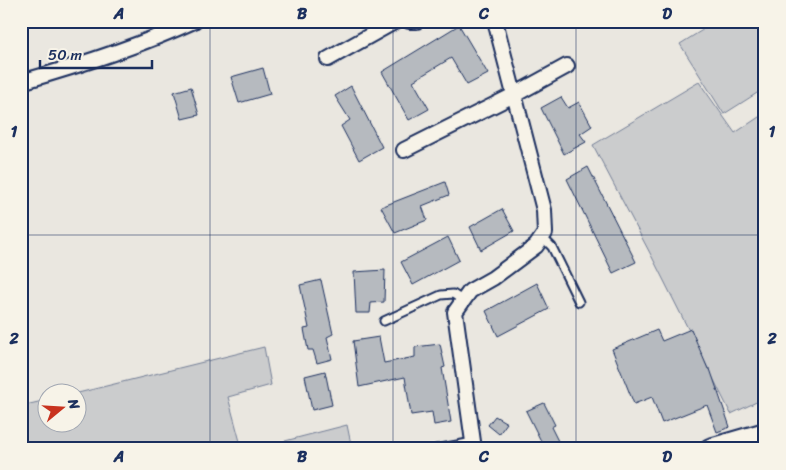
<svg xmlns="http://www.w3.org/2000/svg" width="786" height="470" viewBox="0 0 786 470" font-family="Sriracha,sans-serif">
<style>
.green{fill:#cbcccd;stroke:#737e96}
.building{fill:#b6babf;stroke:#1b2f5e}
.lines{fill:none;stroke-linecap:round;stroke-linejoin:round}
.lane-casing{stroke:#1b2f5e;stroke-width:11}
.street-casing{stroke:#1b2f5e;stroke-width:18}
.secondary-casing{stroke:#1b2f5e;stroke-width:24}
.lane{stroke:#f7f3e8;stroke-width:7}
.street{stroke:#f7f3e8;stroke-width:14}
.secondary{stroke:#f7f3e8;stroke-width:20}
.grid{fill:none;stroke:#1b2f5e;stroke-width:1;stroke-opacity:0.55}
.neatline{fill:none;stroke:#1b2f5e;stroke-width:2}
.grid-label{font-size:16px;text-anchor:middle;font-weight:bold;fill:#1b2f5e}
</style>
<rect width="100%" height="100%" fill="#eae7e0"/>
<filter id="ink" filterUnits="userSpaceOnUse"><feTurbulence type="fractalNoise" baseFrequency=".02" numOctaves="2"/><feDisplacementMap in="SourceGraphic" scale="10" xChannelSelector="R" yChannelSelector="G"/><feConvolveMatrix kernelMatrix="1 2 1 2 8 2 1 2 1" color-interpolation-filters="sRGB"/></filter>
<g filter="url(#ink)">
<path class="green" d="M717,21H765V88L724,114L680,44Z
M699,82L735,133L765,113V398L731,414L651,255L593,145Z
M264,347L271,385L228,397L242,449H21V406L47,400L48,422H78V393Z
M347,425L352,449H254Z"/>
<path class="building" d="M459,25L488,74L467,85L451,58L413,81L429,109L409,120L382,72Z
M263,68L270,94L239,103L231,77Z
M351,86L382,147L359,160L341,126L350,120L335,96Z
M191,87L199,115L182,119L174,92Z
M561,97L568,108L579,102L592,126L580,134L586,142L564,154L541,108Z
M588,167L636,262L613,273L567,179Z
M445,182L449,195L422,206L427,220L395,233L381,207Z
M502,209L514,231L481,250L470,227Z
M448,237L459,260L413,285L401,262Z
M385,270L384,302L371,303L370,313H356L354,272Z
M321,280L333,334L327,337L332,359L317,363L313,350H308L304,329L309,328L300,285Z
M537,283L549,309L498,336L486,311Z
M691,329L708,369H710L730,427L717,432L707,405L662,423L652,397L634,404L612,349L657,330L662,341Z
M379,337L384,363L415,357V347L440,344L445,367L442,368L451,422L434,425L432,412L411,415L405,377L359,387L353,341Z
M325,371L332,405L312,410L305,376Z
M544,403L555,425L551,427L562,449H545L526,411Z
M495,416L507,423L499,434L488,425Z"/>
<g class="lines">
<defs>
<path id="lane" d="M542,237L552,247L579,302
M384,321L441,295L453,294L462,300
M436,449L473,442"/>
<path id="street" d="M409,21H417
M328,59L396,21
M21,82C81,65 137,47 194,21
M404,150L514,95L567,66
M474,449L455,312L470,291L493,278L536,246L545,233L544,210L495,21"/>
<path id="secondary" d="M710,449L765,433"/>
</defs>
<use href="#lane" class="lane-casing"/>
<use href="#street" class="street-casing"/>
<use href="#secondary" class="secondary-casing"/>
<use href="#lane" class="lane"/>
<use href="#street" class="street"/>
<use href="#secondary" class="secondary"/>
</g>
</g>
<path class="grid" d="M210,21V449M393,21V449M576,21V449M21,235H765"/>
<rect width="786" height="470" fill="none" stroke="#f7f3e8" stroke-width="55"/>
<g transform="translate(62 408) rotate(72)"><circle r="24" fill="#f7f3e8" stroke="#9fa5b1"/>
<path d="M0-4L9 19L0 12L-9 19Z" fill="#c8321e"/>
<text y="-8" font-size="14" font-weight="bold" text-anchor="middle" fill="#1b2f5e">N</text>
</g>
<path d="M40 60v8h112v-8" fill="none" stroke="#1b2f5e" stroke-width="2.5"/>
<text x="48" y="60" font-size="15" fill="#1b2f5e" stroke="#f7f3e8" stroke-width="4" paint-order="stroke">50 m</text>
<rect x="28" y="28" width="730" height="414" class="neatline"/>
<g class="grid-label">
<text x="119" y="19">A</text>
<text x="302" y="19">B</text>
<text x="484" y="19">C</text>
<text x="667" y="19">D</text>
<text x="14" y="137">1</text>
<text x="772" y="137">1</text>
<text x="14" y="344">2</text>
<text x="772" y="344">2</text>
<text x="119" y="462">A</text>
<text x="302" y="462">B</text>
<text x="484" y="462">C</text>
<text x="667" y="462">D</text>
</g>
</svg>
